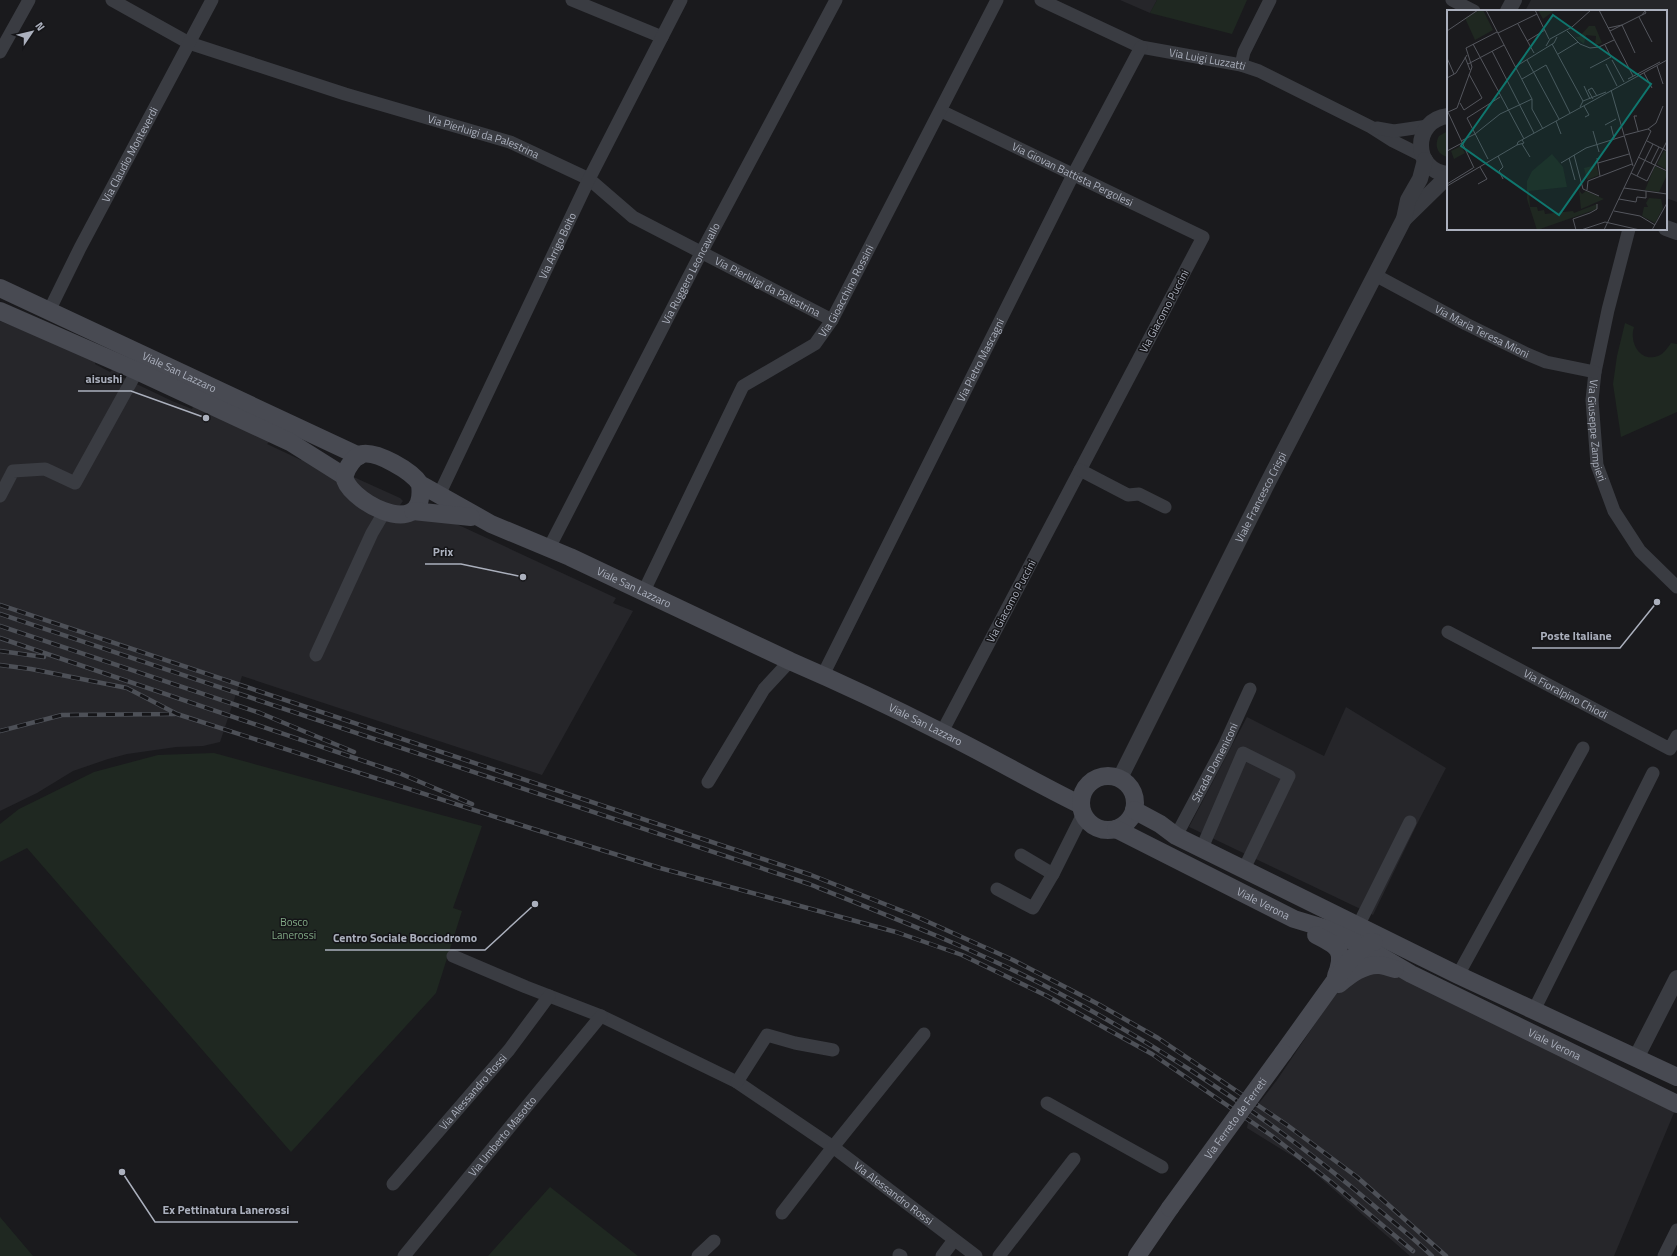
<svg xmlns="http://www.w3.org/2000/svg" width="1677" height="1256" viewBox="0 0 1677 1256" font-family="'Titillium Web',sans-serif">
<style>
.built{fill:#26262a}
.green{fill:#1f2821}
.lines{fill:none;stroke-linecap:round;stroke-linejoin:round}
.minor{stroke:#3a3c42;stroke-width:13}
.tertiary{stroke:#3a3c42;stroke-width:16}
.secondary{stroke:#484a52;stroke-width:18}
.rail-casing{stroke:#4d5057;stroke-width:4.5}
.rail{stroke:#151518;stroke-width:3;stroke-dasharray:9;stroke-linecap:butt}
.secondary-bridge{stroke:#484a52;stroke-width:18}
.labels{text-anchor:middle;dominant-baseline:central;stroke-width:3;stroke-linejoin:round;paint-order:stroke}
.street-label{font-size:11px;fill:#abb0bd;stroke:#151518}
.park-label{font-size:11px;fill:#81a985;stroke:#151518}
.inset-road{fill:none;stroke:#54565d;stroke-width:1}
.view{fill:#0f766e;fill-opacity:0.15;stroke:#0f766e;stroke-width:2}
.inset-edge{fill:none;stroke:#abb0bd;stroke-width:2}
.leader{fill:none;stroke:#abb0bd;stroke-width:1.5}
.callout-dot{fill:#abb0bd;stroke:#151518;stroke-width:1.5}
.callout-label{font-size:12px;text-anchor:middle;font-weight:bold;fill:#abb0bd;stroke:#151518;stroke-width:3;stroke-linejoin:round;paint-order:stroke}
</style>
<rect width="100%" height="100%" fill="#1a1a1d"/>
<path class="built" d="M1120,0H1157L1150,13Z
M1531,0H1677V202L1666,198V11H1525Z
M0,321L96,359L95,364L110,372L115,367L123,374L122,377L172,401L192,409L194,404L268,438L269,442L267,444L301,460L305,455L400,498L403,501L400,505L437,515L616,598L613,603L633,611L542,775L242,676L220,742L203,746L176,747L127,754L108,759L73,771L37,793L0,811Z
M1346,707L1446,768L1420,818L1373,915L1189,827L1247,717L1324,756Z
M1369,962L1676,1108L1614,1256H1410L1302,1162L1247,1128L1249,1116L1277,1080L1350,972Z"/>
<path class="green" d="M1157,0H1247L1232,34L1150,13Z
M1448,131V157C1437,155 1434,145 1439,136Z
M1625,323L1634,327C1629,341 1639,363 1658,356C1664,354 1668,347 1671,343L1677,344V412L1621,437L1613,384L1617,356Z
M214,753L482,826L453,908L462,911L436,993L291,1152L27,848L0,862V824L19,809L94,772L158,755Z
M550,1187L638,1256H488Z
M0,1217L33,1256H0Z"/>
<g class="lines">
<g class="minor">
<path id="s1" d="M112,0L189,43L345,94L510,142L589,179L633,217L832,320"/>
<path d="M572,0L662,37"/>
<path id="s2" d="M1041,0L1141,47L1241,65L1259,71L1371,127L1393,141L1423,156"/>
<path d="M1452,0L1474,11"/>
<path d="M0,52L29,0"/>
<path d="M1241,65L1244,52L1270,0"/>
<path id="s3" d="M941,111L1203,237L942,732"/>
<path d="M1377,128L1394,131L1428,126"/>
<path id="s4" d="M1629,229L1608,310L1595,372L1592,400L1597,465L1614,511L1640,551L1677,587"/>
<path id="s5" d="M1375,275L1466,324L1527,354L1546,362L1595,372"/>
<path id="s6" d="M49,311L80,248L212,0"/>
<path d="M1080,470L1128,495L1139,494L1165,507"/>
<path id="s7" d="M439,495L589,179L681,0"/>
<path d="M0,496L13,471L45,469L75,483L137,371"/>
<path id="s8" d="M549,548L701,253L836,0"/>
<path id="s9" d="M643,593L743,386L815,344L832,320L997,0"/>
<path id="s10" d="M1448,632L1670,749L1677,736"/>
<path d="M316,655L372,533L385,511"/>
<path id="s11" d="M823,675L1073,175L1141,47"/>
<path d="M708,782L764,689L790,661"/>
<path id="s12" d="M1176,836L1225,744L1250,689"/>
<path d="M1202,848L1243,753L1289,776L1244,869"/>
<path d="M1021,855L1053,874"/>
<path d="M997,889L1033,908L1053,874L1083,814"/>
<path d="M1358,926L1410,822"/>
<path id="s13" d="M453,956L526,987L601,1016L737,1082L833,1147L976,1256"/>
<path d="M1458,975L1583,748"/>
<path d="M1534,1010L1653,773"/>
<path d="M737,1082L767,1035L795,1043L833,1050"/>
<path d="M1047,1103L1162,1167"/>
<path id="s14" d="M393,1184L509,1050L549,996"/>
<path d="M782,1213L833,1147L924,1034"/>
<path d="M899,1255L901,1256"/>
<path id="s15" d="M404,1256L601,1016"/>
<path d="M698,1256L714,1241"/>
<path d="M942,1256L954,1240"/>
<path d="M999,1256L1074,1159"/>
<path d="M1664,1256L1677,1230"/>
</g>
<g class="tertiary">
<path d="M1508,11L1514,0"/>
<path d="M1448,116C1412,120 1412,171 1448,174"/>
<path d="M1404,219L1448,176"/>
<path d="M1666,228L1677,232"/>
<path id="s16" d="M1120,778L1266,486L1404,219L1408,200L1420,179L1425,160"/>
<path d="M1636,1058L1677,978"/>
</g>
<g class="secondary">
<path id="s17" d="M0,288L359,456"/>
<path d="M0,311L137,371L290,442L344,476"/>
<path id="s18" d="M420,484C428,547 340,496 345,475C347,467 354,457 362,454C377,451 412,471 420,484L491,524L570,557L790,661C841,683 892,707 941,732C988,755 1034,782 1081,805"/>
<path d="M413,511L471,517"/>
<circle cx="1108" cy="803" r="27"/>
<path d="M1134,810L1160,824L1176,836L1458,975L1677,1077"/>
<path id="s19" d="M1116,829L1294,919L1324,928L1365,947L1411,974L1677,1104"/>
<path d="M1316,935C1338,946 1346,950 1336,976"/>
<path d="M1339,984C1350,975 1364,964 1379,965C1384,965 1390,968 1395,969"/>
<path d="M1283,1053L1349,961L1370,942H1374"/>
<path d="M1137,1256L1170,1208"/>
</g>
<defs>
<path id="rail" d="M0,605L811,875L915,916L1013,960L1098,1004L1158,1038L1287,1125L1357,1177L1446,1256
M0,614L809,884C892,917 976,950 1055,991C1170,1052 1280,1125 1379,1210C1397,1225 1416,1240 1432,1256
M0,626L260,713L354,752
M0,638L399,773L472,804
M0,651L44,657
M0,665L31,669L127,688L177,714L527,827L660,868L896,932L962,955L1047,996L1152,1054L1272,1136L1331,1182L1413,1251
M0,731L62,715L175,714"/>
</defs>
<use href="#rail" class="rail-casing"/>
<use href="#rail" class="rail"/>
<path class="secondary-bridge" id="s20" d="M1170,1208L1283,1053"/>
</g>
<g class="labels">
<g class="street-label">
<text stroke="none"><textPath href="#s2" startOffset="178">Via Luigi Luzzatti</textPath></text>
<text stroke="none"><textPath href="#s1" startOffset="397">Via Pierluigi da Palestrina</textPath></text>
<text stroke="none"><textPath href="#s6" startOffset="176">Via Claudio Monteverdi</textPath></text>
<text stroke="none"><textPath href="#s3" startOffset="146">Via Giovan Battista Pergolesi</textPath></text>
<text stroke="none"><textPath href="#s7" startOffset="276">Via Arrigo Boito</textPath></text>
<text stroke="none"><textPath href="#s8" startOffset="309">Via Ruggero Leoncavallo</textPath></text>
<text stroke="none"><textPath href="#s1" startOffset="721">Via Pierluigi da Palestrina</textPath></text>
<text stroke="none"><textPath href="#s9" startOffset="375">Via Gioacchino Rossini</textPath></text>
<text transform="translate(1164 311) rotate(-62)">Via Giacomo Puccini</text>
<text stroke="none"><textPath href="#s5" startOffset="121">Via Maria Teresa Mioni</textPath></text>
<text stroke="none"><textPath href="#s11" startOffset="352">Via Pietro Mascagni</textPath></text>
<text stroke="none"><textPath href="#s17" startOffset="198">Viale San Lazzaro</textPath></text>
<text stroke="none"><textPath href="#s4" startOffset="206">Via Giuseppe Zampieri</textPath></text>
<text stroke="none"><textPath href="#s16" startOffset="314">Viale Francesco Crispi</textPath></text>
<text stroke="none"><textPath href="#s18" startOffset="448">Viale San Lazzaro</textPath></text>
<text transform="translate(1011 601) rotate(-62)">Via Giacomo Puccini</text>
<text stroke="none"><textPath href="#s10" startOffset="133">Via Fioralpino Chiodi</textPath></text>
<text stroke="none"><textPath href="#s18" startOffset="770">Viale San Lazzaro</textPath></text>
<text stroke="none"><textPath href="#s12" startOffset="83">Strada Domeniconi</textPath></text>
<text stroke="none"><textPath href="#s19" startOffset="165">Viale Verona</textPath></text>
<text stroke="none"><textPath href="#s19" startOffset="489">Viale Verona</textPath></text>
<text stroke="none"><textPath href="#s14" startOffset="122">Via Alessandro Rossi</textPath></text>
<text stroke="none"><textPath href="#s20" startOffset="111">Via Ferreto de Ferreti</textPath></text>
<text stroke="none"><textPath href="#s15" startOffset="155">Via Umberto Masotto</textPath></text>
<text stroke="none"><textPath href="#s13" startOffset="503">Via Alessandro Rossi</textPath></text>
</g>
<g class="park-label">
<text x="294" y="922">Bosco<tspan x="294" dy="13">Lanerossi</tspan></text>
</g>
</g>
<g transform="translate(1447 10)">
<rect width="220" height="220" fill="#1a1a1d"/>
<path d="M33,0H36L46,20L28,30L18,8ZM91,0H108L96,9ZM142,16H148L155,33L148,35L149,26L139,25L137,34L128,27H132ZM14,136L18,143L7,149L4,141ZM217,141L220,142V160L210,154ZM105,144L116,157L120,177L82,181L83,197H90L91,201L97,200L98,204L126,201L127,203L150,194V199L90,220L80,189V171L85,161ZM149,155L152,165L140,170L137,158ZM208,156L220,162V165L212,182L198,180ZM132,180L135,184L139,181L157,189L134,199ZM202,188L214,189L216,198L208,213L195,206L197,197H201L199,193Z" fill="#1f2821"/>
<path class="inset-road" d="M39,0L85,89V99L96,119M88,0L102,29M152,0L186,66M192,7L205,32M71,14L87,43M175,15L188,43M161,18L175,15M0,21L31,0M120,21L133,34L143,38L152,37L167,30M163,21L199,3L198,1L195,5M51,23L90,4M80,31L98,20M26,34L77,129M105,34L136,91M99,36L103,29L125,17L144,0M45,41L87,123M111,44L131,32M18,47L23,60M0,48L7,64M80,50L112,109M165,50L177,72M21,54L57,35M159,54L170,76M210,56L216,74M68,57L107,33L110,27M143,58L164,47L158,35M197,63L205,78M0,68L9,63L20,45M75,69L99,55L123,103M181,69L213,52M137,76L143,89M164,80L186,156M146,89L141,80L145,78L150,86M13,93L17,100L35,88L22,64M137,96L142,105L138,107M133,97L136,91L159,82M0,100L27,158M1,102L10,98L25,57L19,38L50,22M190,106H187L191,121M109,111L114,124M158,115L169,109M164,116L167,128M201,119L209,113L216,96M146,121L152,142M75,130L77,133L70,135L71,132L220,50M14,131L28,124L53,104L85,89M200,131L220,141M75,134L83,147M0,141L15,133M127,145L136,179L152,186M51,146L56,157L52,161L56,169M191,147L220,161M122,148L128,170M150,148L153,166M41,149L20,108L53,87M114,153L139,138L177,126M151,153L182,144M204,153L212,137M184,163L200,171L220,131M190,166L206,134M0,174L26,158M31,174L40,169L33,157M0,176L70,135M177,178L220,184M140,180L141,171L185,154M172,189L189,192L190,187L199,188V181M167,201L193,206L208,215M129,220L126,209L143,203L150,199V194M134,220L158,212L193,220M157,220L204,121L201,119L178,125M205,220L220,193"/>
<path class="view" d="M106,5L204,74L112,205L14,136Z"/>
<rect width="220" height="220" class="inset-edge"/>
</g>
<path class="leader" d="M206 418L131 391H78M523 577L461 564H425M1657 602L1620 648H1532M535 904L485 950H325M122 1172L155 1222H298"/>
<g class="callout-dot">
<circle cx="206" cy="418" r="4"/>
<circle cx="523" cy="577" r="4"/>
<circle cx="1657" cy="602" r="4"/>
<circle cx="535" cy="904" r="4"/>
<circle cx="122" cy="1172" r="4"/>
</g>
<g class="callout-label">
<text x="104" y="383">aisushi</text>
<text x="443" y="556">Prix</text>
<text x="1576" y="640">Poste Italiane</text>
<text x="405" y="942">Centro Sociale Bocciodromo</text>
<text x="226" y="1214">Ex Pettinatura Lanerossi</text>
</g>
<g transform="translate(32 32) rotate(55)" stroke="#151518" stroke-width="3" paint-order="stroke">
<path d="M0-3L7 15L0 10L-7 15Z" fill="#abb0bd"/>
<text y="-6" font-size="11" font-weight="bold" text-anchor="middle" fill="#abb0bd">N</text>
</g>
</svg>
